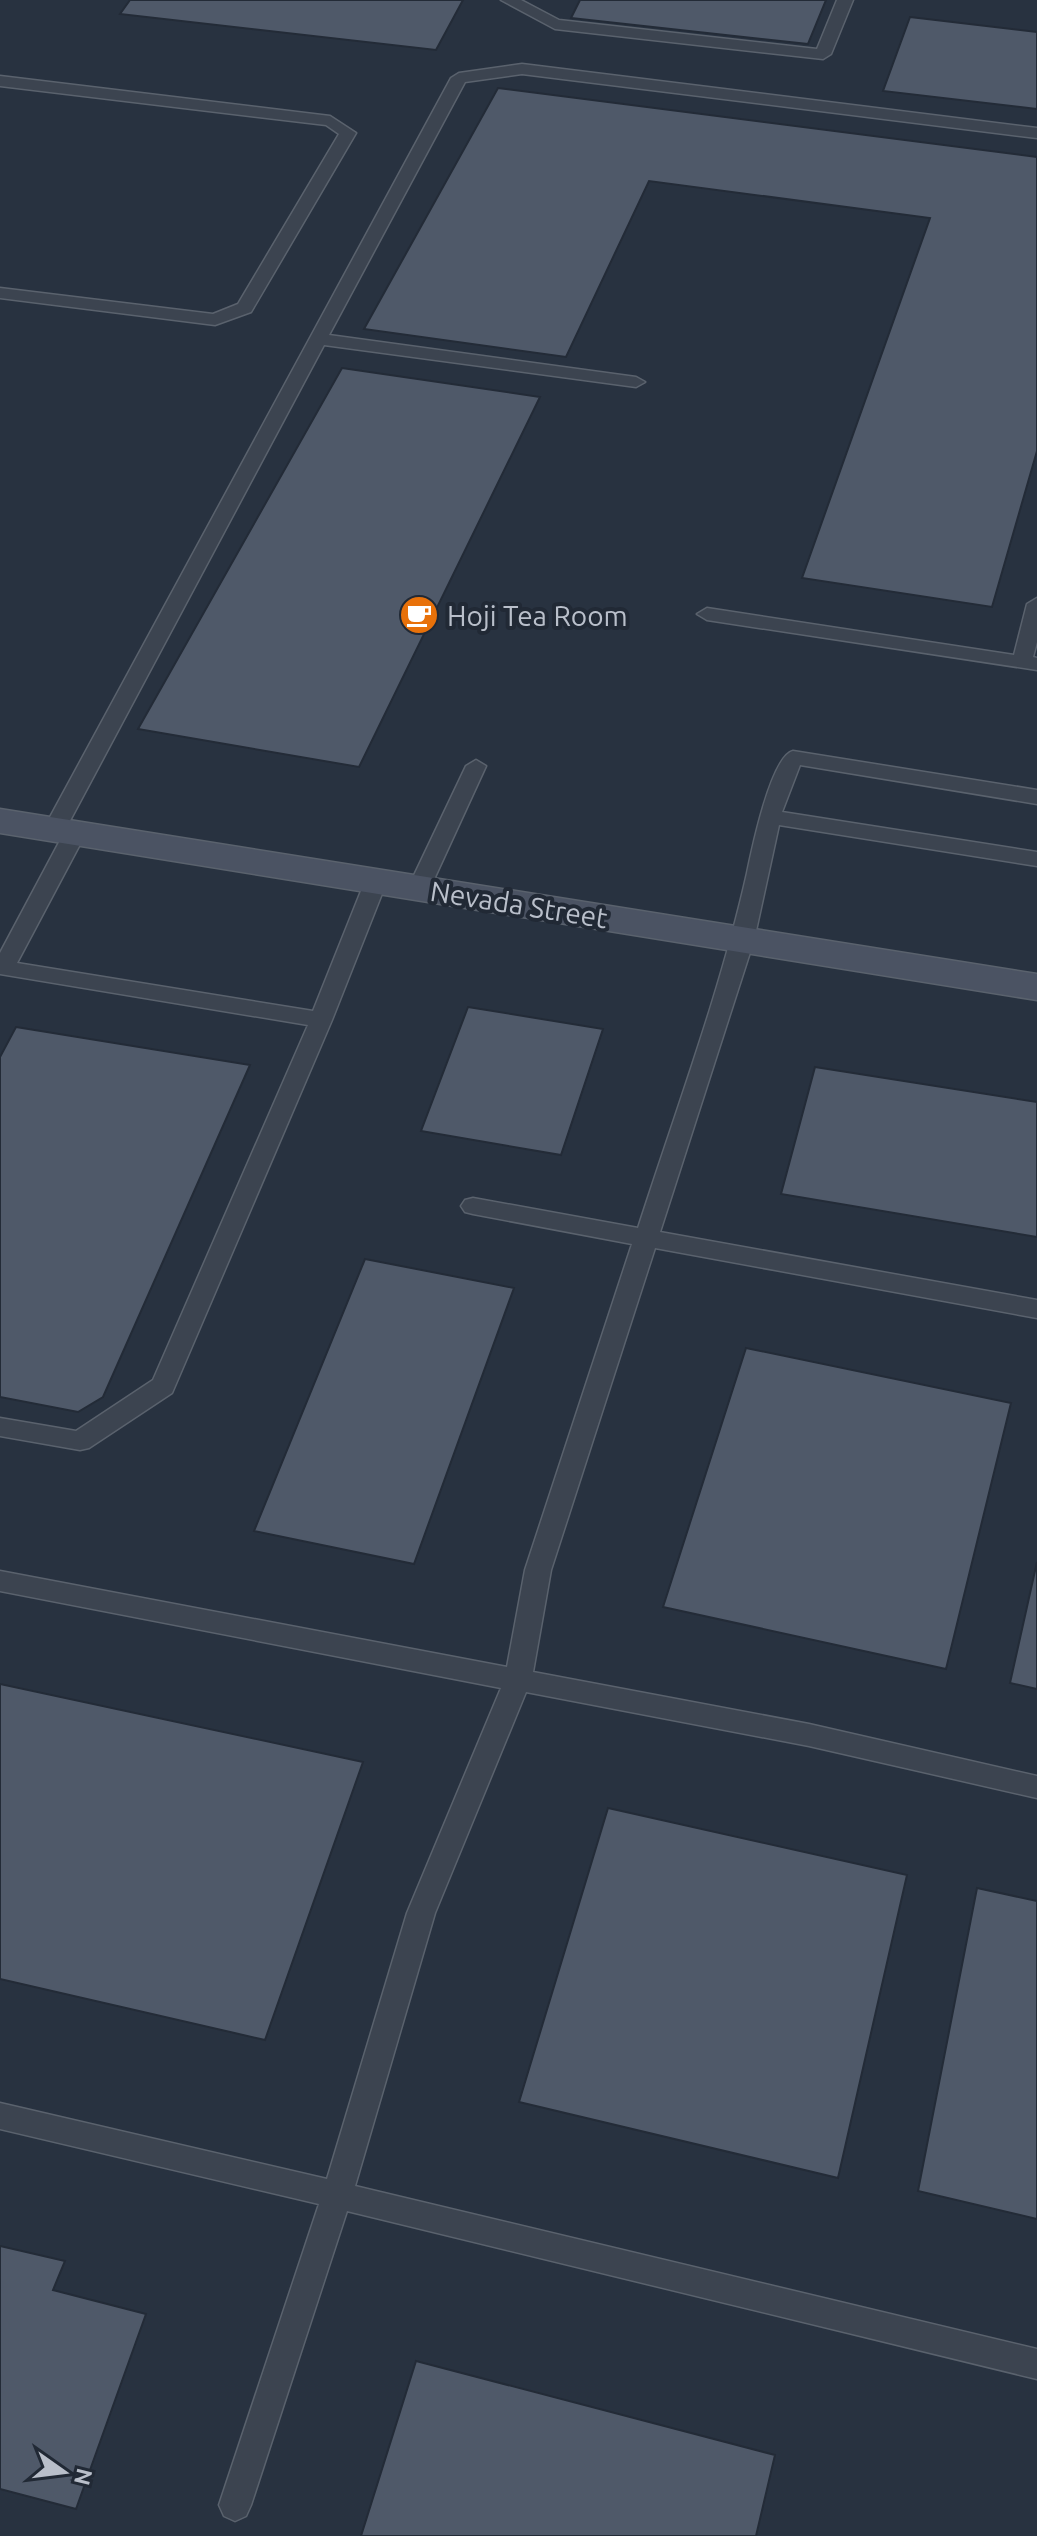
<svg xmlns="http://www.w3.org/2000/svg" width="1037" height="2536" viewBox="0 0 1037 2536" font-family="Ubuntu,sans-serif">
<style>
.building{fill:#4f5969;stroke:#232b37;stroke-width:2}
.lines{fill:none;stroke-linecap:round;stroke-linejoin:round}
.lane-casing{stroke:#5a626d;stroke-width:3}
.secondary-casing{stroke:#5a626d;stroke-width:3}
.lane{fill:#3c4450;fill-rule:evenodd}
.secondary{fill:#4b5363;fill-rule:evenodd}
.labels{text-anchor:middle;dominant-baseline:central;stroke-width:8;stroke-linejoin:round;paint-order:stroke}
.poi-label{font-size:28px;fill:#b9bfca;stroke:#212935;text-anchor:start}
.street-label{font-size:28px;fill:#b9bfca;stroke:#212935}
</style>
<rect width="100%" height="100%" fill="#283240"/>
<path class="building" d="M130,0H463L436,50L120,14Z
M580,0H826L808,44L571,18Z
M910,17L1037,32V109L883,91Z
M498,88L1037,157V451L992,607L802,578L930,218L649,181L566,357L364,329Z
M342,368L540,397L359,767L138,729Z
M468,1007L603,1029L561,1155L421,1131Z
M16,1027L250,1065L103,1397L78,1412L0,1397V1057Z
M815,1067L1037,1102V1237L781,1194Z
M365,1259L514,1288L414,1564L254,1531Z
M746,1348L1011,1403L946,1669L663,1607Z
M1037,1562V1689L1010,1683Z
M0,1684L363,1762L265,2040L0,1979Z
M608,1808L907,1875L838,2178L519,2102Z
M977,1888L1037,1901V2219L918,2191Z
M0,2246L65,2261L53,2290L146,2314L76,2509L0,2489Z
M416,2361L775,2455L756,2536H361Z"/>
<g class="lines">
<defs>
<path id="lane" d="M501,0H521L559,20L817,49L837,0H853L831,54L823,59L555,29Z
M522,64L1037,128V138L522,74L465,82L329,335L636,377L645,382L636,387L324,345L65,830L61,835H47L43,830L451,78L459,73Z
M0,76L330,116L356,133L251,312L215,325L0,298V288L213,314L238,304L339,134L326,125L0,86Z
M1037,598V642L1033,657L1037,658V670L707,620L697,614L707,608L1014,655L1027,604Z
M793,751L1037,790V804L800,765L782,812L1037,852V866L779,825L754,940L660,1232L1037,1300V1318L655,1248L551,1570L533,1672L809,1724L1037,1776V1798L809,1746L526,1692L435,1913L355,2186L1037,2349V2379L347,2211L251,2505L246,2516L235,2521L224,2516L219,2505L319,2204L0,2129V2103L327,2179L407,1913L501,1688L0,1591V1571L507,1667L525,1570L632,1244L473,1214L465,1212L461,1206L465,1200L473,1198L638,1228C676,1110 720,993 747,873C752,849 771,756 793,751Z
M476,760L486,766L430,888L427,893H411L408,888L466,766Z
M75,826L86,833L17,963L313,1011L365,881L376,874L387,881L332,1020L175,1386L172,1393L89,1448L80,1450L0,1436V1418L76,1431L153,1380L308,1025L0,974V953L64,833Z"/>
<path id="secondary" d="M0,809L1037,974V1000L0,833Z"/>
</defs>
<use href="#lane" class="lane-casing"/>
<use href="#secondary" class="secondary-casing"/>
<use href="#lane" class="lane"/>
<use href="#secondary" class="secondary"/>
</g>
<defs>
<symbol id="cafe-disc" viewBox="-11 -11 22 22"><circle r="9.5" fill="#e8710a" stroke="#212935"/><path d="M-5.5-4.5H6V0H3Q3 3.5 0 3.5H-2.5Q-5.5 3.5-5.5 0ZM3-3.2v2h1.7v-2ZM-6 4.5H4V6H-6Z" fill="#fff"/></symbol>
</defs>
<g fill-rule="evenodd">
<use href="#cafe-disc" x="397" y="593" width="44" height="44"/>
</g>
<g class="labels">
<g class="poi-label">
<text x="447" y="615">Hoji Tea Room</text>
</g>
<g class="street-label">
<text transform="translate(519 904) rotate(9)">Nevada Street</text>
</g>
</g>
<g transform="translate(64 2472) rotate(104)" stroke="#212935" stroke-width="6" paint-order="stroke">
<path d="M0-6L14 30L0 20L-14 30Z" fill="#b9bfca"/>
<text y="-12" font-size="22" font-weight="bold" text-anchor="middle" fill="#b9bfca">N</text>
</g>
</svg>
